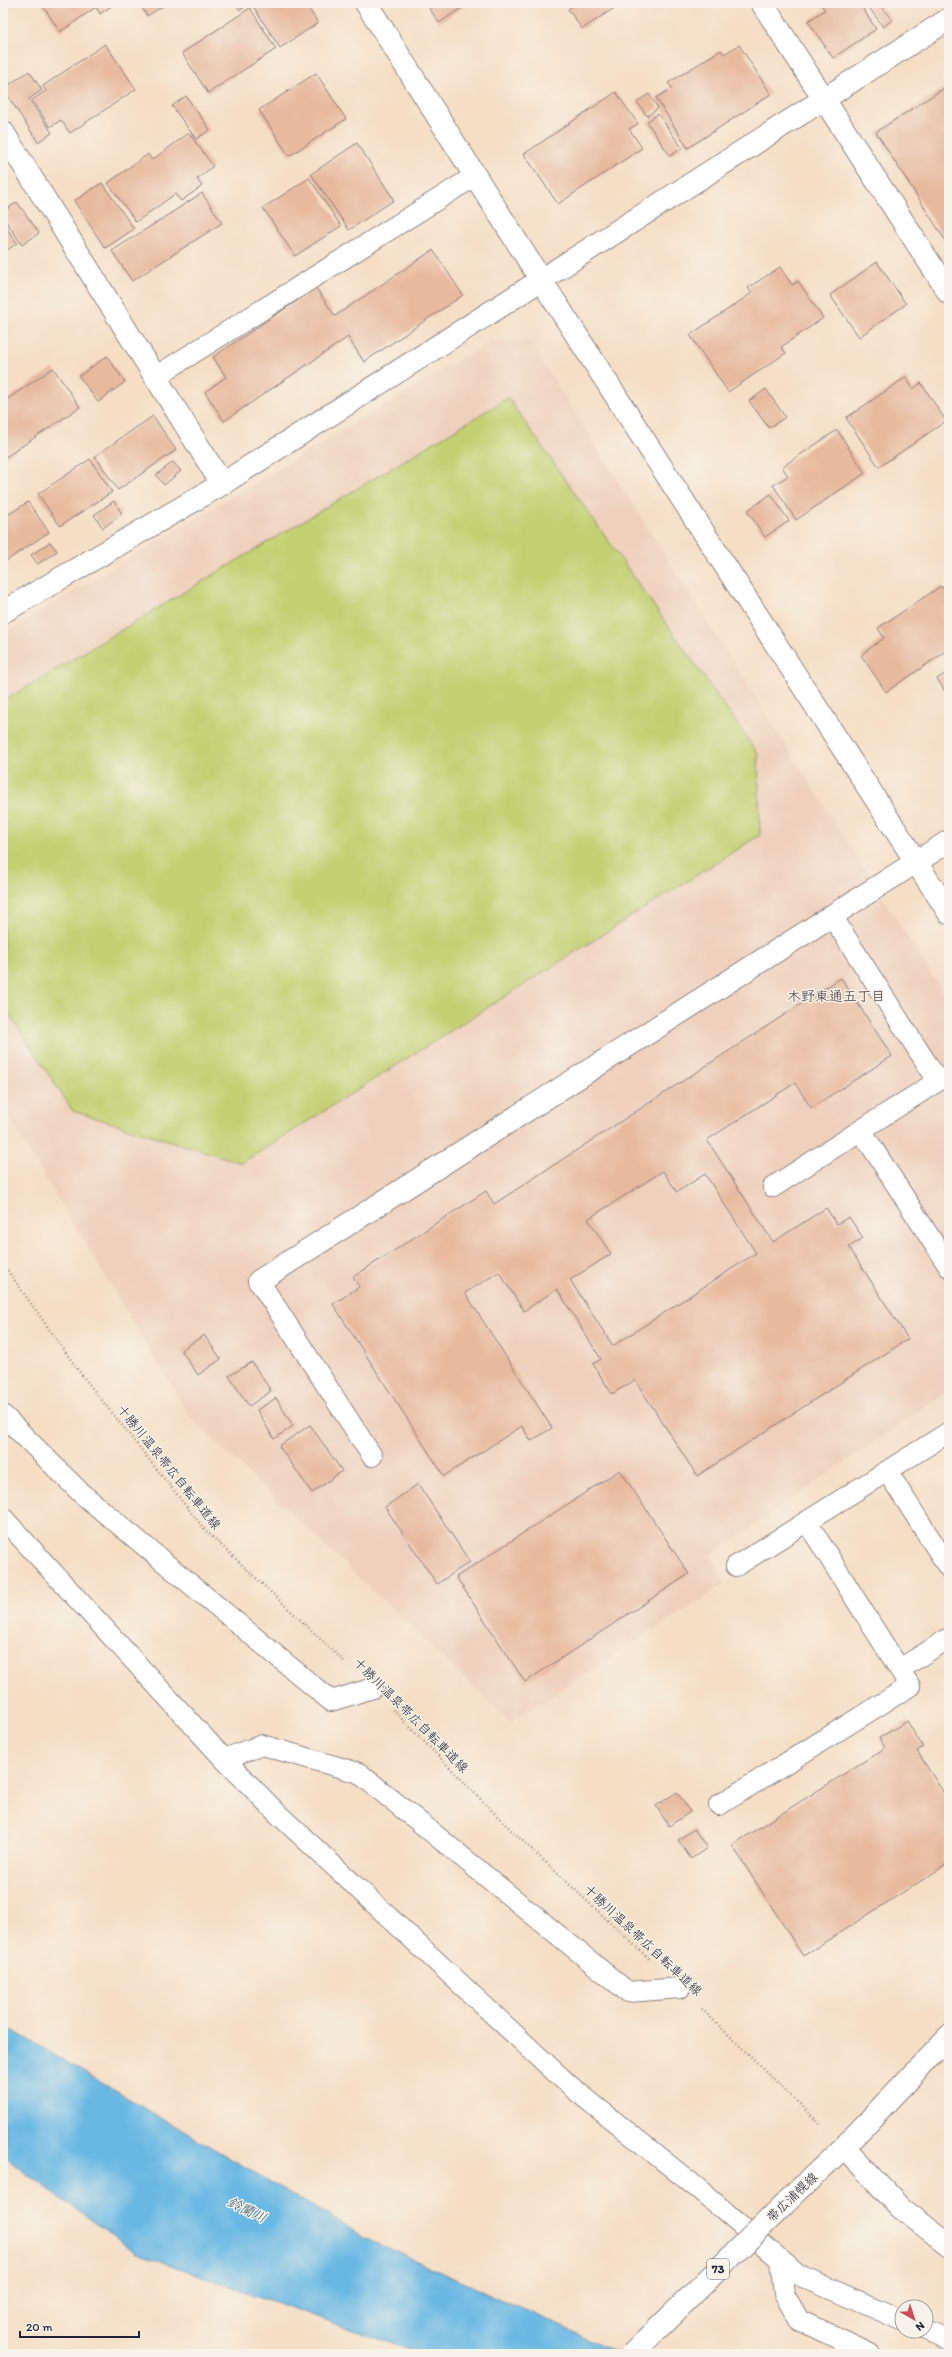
<svg xmlns="http://www.w3.org/2000/svg" width="952" height="2357" viewBox="0 0 952 2357" font-family="Itim,'Klee One',sans-serif">
<style>
.built{fill:#efd0bc}
.green{fill:#c3d072;stroke:#727956}
.water{fill:#69b8e3;stroke:#466d8f}
.building{fill:#e7b99e;fill-rule:evenodd}
.lines{fill:none;stroke-linecap:round;stroke-linejoin:round}
.lane-casing{stroke:#8c8080;stroke-width:22}
.street-casing{stroke:#8c8080;stroke-width:24}
.primary-casing{stroke:#8c8080;stroke-width:24}
.path{stroke:#8c8080;stroke-width:2.5;stroke-dasharray:1 3;stroke-linecap:butt}
.lane{stroke:#fff;stroke-width:20}
.street{stroke:#fff;stroke-width:22}
.primary{stroke:#fff;stroke-width:22}
.primary-bridge-casing{stroke:#8c8080;stroke-width:24;stroke-linecap:butt}
.primary-bridge{stroke:#fff;stroke-width:22}
.labels{text-anchor:middle;dominant-baseline:central;stroke-width:3;stroke-linejoin:round;paint-order:stroke}
.shield{fill:#f7f3e8;stroke:#62616f;stroke-width:1}
.shield-label{font-size:12px;font-weight:bold;fill:#22223b}
.street-label{font-size:13px;fill:#22223b;stroke:#f7f3e8}
.neighbourhood-label{font-size:14px;font-weight:bold;fill:#67575e;stroke:#f7f3e8}
.water-label{font-size:14px;font-style:italic;fill:#3b5676;stroke:#f7f3e8}
</style>
<rect width="100%" height="100%" fill="#f7f3e8"/>
<filter id="ink" filterUnits="userSpaceOnUse"><feTurbulence type="fractalNoise" baseFrequency=".025" numOctaves="2"/><feDisplacementMap in="SourceGraphic" scale="8" xChannelSelector="R" yChannelSelector="G"/><feConvolveMatrix kernelMatrix="1 2 1 2 8 2 1 2 1" color-interpolation-filters="sRGB"/></filter>
<filter id="wash" filterUnits="userSpaceOnUse"><feTurbulence type="fractalNoise" baseFrequency=".012" numOctaves="4" result="noise"/><feDisplacementMap in="SourceGraphic" scale="16" xChannelSelector="R" yChannelSelector="G"/><feGaussianBlur stdDeviation="0.9" result="paint"/><feColorMatrix in="noise" values="0 0 0 0 0 0 0 0 0 0 0 0 0 0 0 0 0 1.4 0 .05"/><feComposite in="paint" operator="in"/></filter>
<g filter="url(#wash)">
<rect width="100%" height="100%" fill="#f5dec4"/>
<path class="built" d="M529,341L949,1002V1390L711,1555L725,1584L511,1722L191,1418L3,1108V634L490,342Z"/>
<path class="green" d="M508,398L758,754L760,835L242,1163L73,1111L3,1005V701Z"/>
<path class="water" d="M3,2025L366,2238L622,2354H421L137,2253L3,2156Z"/>
<g id="blocks">
<path class="building" d="M41,3H116L100,14L96,7L60,32Z
M139,3H168L147,16Z
M235,3H305L318,23L280,48L251,3L240,10Z
M426,3H469L439,23Z
M577,3H618L619,5L582,29L568,9Z
M820,3H859L876,29L833,58L808,21L825,10Z
M866,3H879L892,20L883,27Z
M250,8L276,49L208,93L182,53Z
M105,44L136,89L70,133L61,120L50,127L32,100L46,91L43,86Z
M739,45L771,94L688,148L656,98L672,88L668,83L721,50L724,54Z
M29,71L42,90L29,99L52,133L38,142L3,89Z
M316,73L346,119L289,156L259,110Z
M949,85V246L876,132Z
M616,92L638,124L629,129L642,148L558,204L524,154Z
M649,94L658,108L647,116L637,102Z
M186,96L210,130L196,139L172,106Z
M658,114L682,148L670,156L647,122Z
M189,133L213,166L197,179L202,186L181,201L175,194L136,222L108,183L148,154L152,160Z
M357,143L394,200L349,230L311,174Z
M309,178L341,226L295,256L263,208Z
M102,183L134,229L105,248L74,201Z
M202,193L222,223L132,281L112,251Z
M17,202L39,233L22,245L3,217V212Z
M3,223L17,243L3,253Z
M433,250L463,295L364,362L348,337L224,421L205,392L226,377L213,357L316,288L335,316Z
M877,262L906,304L859,337L830,295Z
M780,267L792,285L798,281L823,318L781,347L786,353L728,392L690,335L752,293L748,288Z
M107,356L125,382L98,402L79,376Z
M53,368L80,407L3,459V395L6,400Z
M906,377L913,389L921,383L946,421L879,467L846,418Z
M766,389L785,417L769,428L749,401Z
M153,416L176,450L118,490L95,456Z
M837,430L865,473L796,520L773,485L788,476L782,467Z
M90,459L112,492L60,526L38,494Z
M173,462L181,471L164,485L156,475Z
M771,494L789,521L765,537L747,511Z
M114,501L122,514L103,528L94,515Z
M28,502L49,532L3,563V518Z
M50,542L57,551L38,564L31,555Z
M941,586L949,597V649L886,692L861,655L884,638L878,628Z
M949,671V697L937,679Z
M841,978L892,1056L811,1108L795,1083L707,1140L773,1242L826,1208L837,1224L849,1217L863,1238L849,1247L908,1339L697,1476L635,1380L612,1394L593,1364L601,1359L557,1289L524,1311L499,1272L465,1293L552,1428L531,1441L522,1426L444,1476L333,1304L359,1287L353,1277L486,1191L494,1204ZM663,1171L677,1192L705,1174L756,1253L613,1346L570,1280L611,1254L588,1219Z
M204,1335L221,1359L198,1375L181,1350Z
M252,1362L271,1391L249,1406L229,1376Z
M276,1398L293,1426L274,1439L257,1410Z
M310,1425L342,1471L312,1493L279,1446Z
M620,1470L689,1574L525,1682L456,1577Z
M418,1484L470,1562L437,1584L385,1507Z
M907,1721L923,1747L917,1751L949,1801V1863L803,1956L732,1845L885,1748L879,1738Z
M677,1792L690,1812L669,1826L656,1806Z
M694,1829L707,1848L691,1859L678,1840Z"/>
</g>
</g>
<g filter="url(#ink)">
<use href="#blocks" fill-opacity="0" stroke="#8c8080" stroke-width="1"/>
<g class="lines">
<defs>
<path id="lane" d="M155,377L475,176
M832,916L938,1081L861,1130
M773,1187L861,1130L949,1267
M259,1281L372,1456
M3,1415L81,1493L331,1701L373,1688
M887,1471L949,1568
M3,1518L224,1759L277,1813L569,2085L701,2191L798,2275L902,2320
M736,1566L949,1432
M900,1669L949,1638
M224,1759L262,1745L359,1773L628,1992L680,1988
M719,1805L910,1686L807,1522
M780,2261L784,2294L799,2320L870,2354
M926,2330L949,2340"/>
<path id="street" d="M366,3L541,280L949,913
M762,3L949,293
M3,132L222,484
M3,612L222,484L949,19
M259,1281L949,841
M844,2147L901,2208L949,2245"/>
<path id="primary" d="M804,2185L844,2147L949,2036"/>
</defs>
<use href="#lane" class="lane-casing"/>
<use href="#street" class="street-casing"/>
<use href="#primary" class="primary-casing"/>
<path class="path" d="M3,1264L81,1374L205,1530L346,1663
M393,1710L509,1828L649,1959
M702,2009L820,2124"/>
<use href="#lane" class="lane"/>
<use href="#street" class="street"/>
<use href="#primary" class="primary"/>
<defs>
<path id="primary-bridge" d="M632,2354L804,2185"/>
</defs>
<use href="#primary-bridge" class="primary-bridge-casing"/>
<use href="#primary-bridge" class="primary-bridge"/>
</g>
</g>
<g class="labels">
<rect class="shield" x="707" y="2259" width="22" height="20" rx="3"/>
<g class="shield-label">
<text x="718" y="2269">73</text>
</g>
<g class="street-label">
<text transform="translate(169 1467) rotate(51)">十勝川温泉帯広自転車道線</text>
<text transform="translate(411 1715) rotate(45)">十勝川温泉帯広自転車道線</text>
<text transform="translate(643 1940) rotate(43)">十勝川温泉帯広自転車道線</text>
<text transform="translate(792 2197) rotate(-44)">帯広浦幌線</text>
</g>
<g class="neighbourhood-label">
<text x="836" y="996">木野東通五丁目</text>
</g>
<g class="water-label">
<text transform="translate(247 2210) rotate(26)">鈴蘭川</text>
</g>
</g>
<rect width="952" height="2357" fill="none" stroke="#f7f3e8" stroke-width="16"/>
<g transform="translate(914 2319) rotate(141)"><circle r="19" fill="#f7f3e8" stroke="#a29fa3"/>
<path d="M0-3L7 15L0 10L-7 15Z" fill="#d1495b"/>
<text y="-6" font-size="11" font-weight="bold" text-anchor="middle" fill="#22223b">N</text>
</g>
<path d="M20 2331v6h119v-6" fill="none" stroke="#22223b" stroke-width="2"/>
<text x="26" y="2331" font-size="12" fill="#22223b" stroke="#f7f3e8" stroke-width="3" paint-order="stroke">20 m</text>
</svg>
